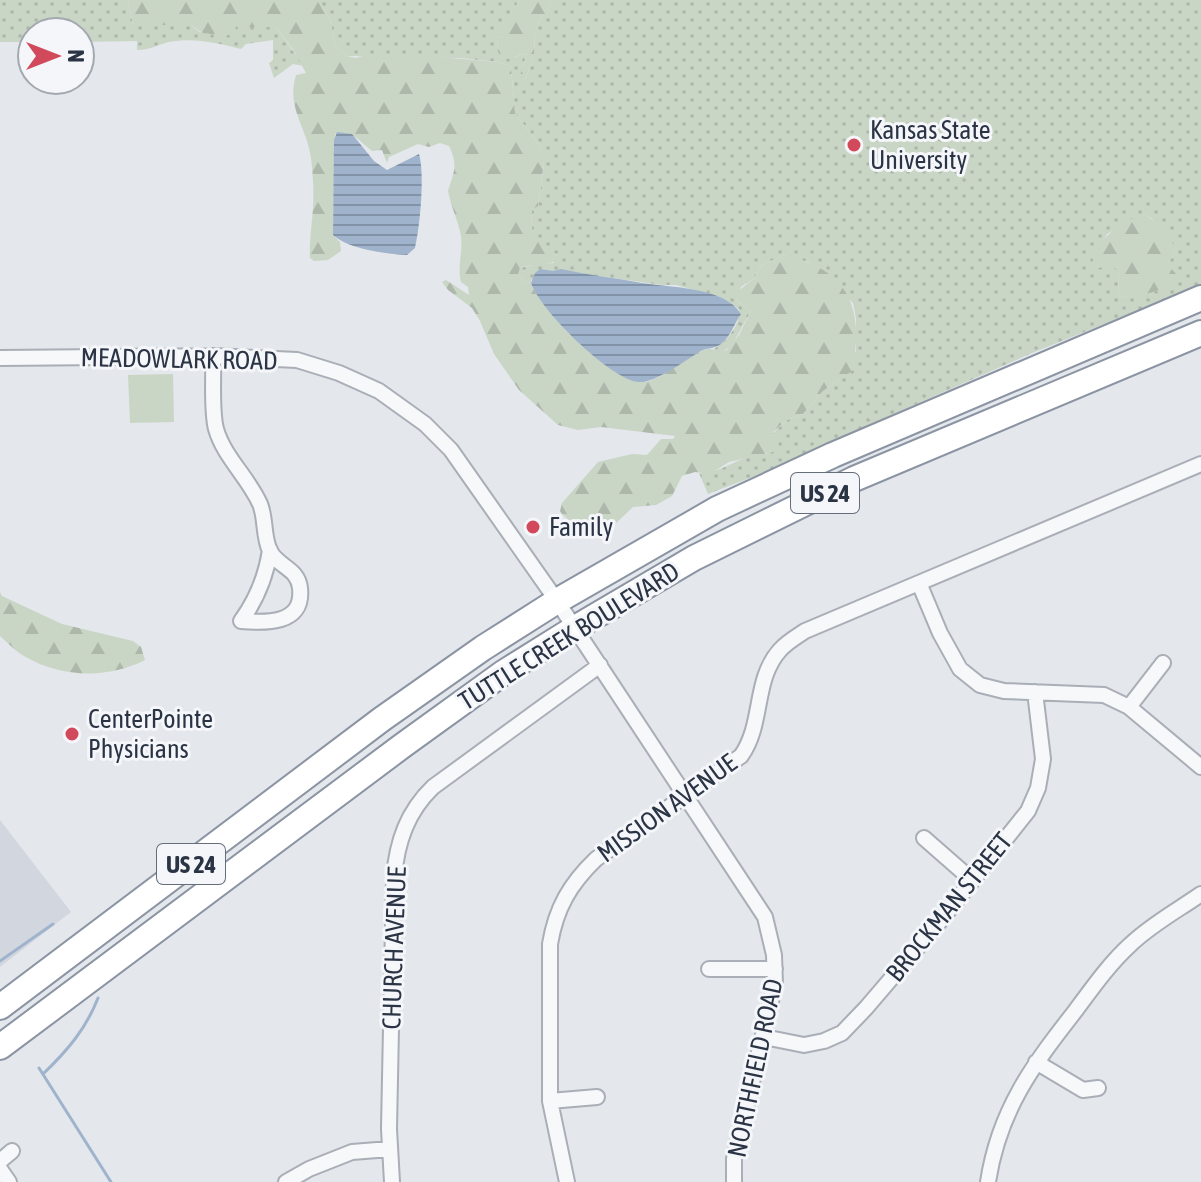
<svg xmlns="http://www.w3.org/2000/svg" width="1201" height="1182" viewBox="0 0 1201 1182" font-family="'Asap Condensed',sans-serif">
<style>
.built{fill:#d2d6de}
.grass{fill:url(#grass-dots);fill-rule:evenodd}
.forest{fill:url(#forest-firs)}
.garden{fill:#c9d6c5}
.water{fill:url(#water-rules)}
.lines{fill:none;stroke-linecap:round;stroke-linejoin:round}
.stream{stroke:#9fb4cc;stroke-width:3}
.street-casing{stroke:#a9aeb7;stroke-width:18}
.highway-casing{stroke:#8b94a3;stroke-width:28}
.street{stroke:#f7f8fa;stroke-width:14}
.highway{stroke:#fff;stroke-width:24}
.poi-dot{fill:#d1495b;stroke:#f4f6f9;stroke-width:3}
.labels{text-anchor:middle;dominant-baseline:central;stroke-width:6;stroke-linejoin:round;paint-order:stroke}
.shield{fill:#f4f6f9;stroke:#676e7b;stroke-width:2}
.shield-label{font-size:24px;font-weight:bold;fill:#2b3445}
.poi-label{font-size:26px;fill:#2b3445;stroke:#f4f6f9;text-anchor:start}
.street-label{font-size:26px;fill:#2b3445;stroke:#f4f6f9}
</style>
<defs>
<pattern id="grass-dots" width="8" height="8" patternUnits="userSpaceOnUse" patternTransform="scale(2)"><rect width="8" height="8" fill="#c9d6c5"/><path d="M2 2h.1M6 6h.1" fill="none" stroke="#adb8ab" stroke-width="1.8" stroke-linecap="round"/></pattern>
<pattern id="forest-firs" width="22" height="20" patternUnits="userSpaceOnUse" patternTransform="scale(2)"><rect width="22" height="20" fill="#c9d6c5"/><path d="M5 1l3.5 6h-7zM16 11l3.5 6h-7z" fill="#adb8ab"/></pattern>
<pattern id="water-rules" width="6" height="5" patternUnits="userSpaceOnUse" patternTransform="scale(2)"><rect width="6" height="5" fill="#9fb4cc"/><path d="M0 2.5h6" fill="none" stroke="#8293a7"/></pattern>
</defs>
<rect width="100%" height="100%" fill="#e4e7ec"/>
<path class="built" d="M0,820L71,912L0,967Z"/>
<path class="grass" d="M0,0H128L133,25H190L200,32L210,34L234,27H276L304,66L293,64L274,78L269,63L273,60V40L246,44L241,49C218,43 193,37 169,42C157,45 150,50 137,50V41L80,42V32H32V42H0Z
M322,0H520C508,17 495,30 498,52L515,57L527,53L523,66V85L534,57L535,31L542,16L548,11L551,0H1201V285L1032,353L889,416L797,460L708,494L699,473C723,474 741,453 767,454L773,433L787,420L803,414L823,391L839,380L856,351V319L853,303L808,262L783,255L761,266L754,278L741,287L736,300L751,311L731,347L720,352L714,349C727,341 741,324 739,309L719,297L676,285H662L577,273L531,280V283L524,281L518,275L520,268L537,264L553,263L557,255C535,241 529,237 532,210L538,206L544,163L537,142L515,113L511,66L498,62L460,58L347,56L335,45L330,20L322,7ZM1144,214L1151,218L1177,250L1167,264L1159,290L1121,297L1118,295L1119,271L1115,266H1106L1093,258L1107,234Z"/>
<path class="forest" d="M128,0H322V7L330,20L335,45L347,56L356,58L369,54H406L498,62L511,66L515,113L537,142L544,162L538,206L532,210C528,244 541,238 559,258C550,267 532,263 520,268L518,275L524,281L531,283C539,308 616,386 644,382C665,379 683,357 703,350C712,347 718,352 727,350L739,335L751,311L736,300L737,292L754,278L761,266L783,255C849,269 865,308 852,371L823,391L803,414L787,420L773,432L779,441L777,451L729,462L710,474L695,472L682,476L672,496L656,505L633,507L612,527L597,533C586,528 565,521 560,511L562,503L598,462L632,454L647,455L661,439H673L675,436L601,427L578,430L558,425L519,390L494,354L480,321L472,308L448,290L442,282L446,280L469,295L468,287L461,282C457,267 463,252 461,236C458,220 451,207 448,191C453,173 459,167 449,146L440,143L429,147L418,144L389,157L387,163L382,150L372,151C359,141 354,130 335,134L333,235L340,242L341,251L328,260L314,261L310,258C309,241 312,225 313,208C314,192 313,174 311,158C307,127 286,108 296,75L306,73L294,51L276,27H235L237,31L226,36L203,33L190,25H133Z
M520,0H551L548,12L542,16L535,31L534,57L523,85H520L519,79L527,53L508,59L498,52C495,29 508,17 520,0Z
M1144,214C1153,218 1173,241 1177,250L1167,264L1178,276C1168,292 1139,296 1121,297L1118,295L1119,271L1111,266L1092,269C1092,241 1120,222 1144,214Z
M0,592L2,596L62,624L133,641L141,647L145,660C108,679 61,678 24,656C15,651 8,643 0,636Z"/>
<path class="garden" d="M173,374L174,422L130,423L128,375Z"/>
<path class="water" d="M337,132L352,134L374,161L387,170L419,154C425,174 420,227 415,248L407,255C387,254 348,249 333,235L334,140Z
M540,269L553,271L561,269C588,275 616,278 642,283C670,288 724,286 741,314C734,324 731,336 721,344C714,350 706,347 699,352C685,361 654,384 638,382C610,379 539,309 531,283L535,273Z"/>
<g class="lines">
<path class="stream" d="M0,961L53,924
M39,1068L111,1182
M43,1074C67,1051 86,1029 98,998"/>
<defs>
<path id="street" d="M213,356C214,376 211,410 216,429C224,457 248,477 260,504C266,518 263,537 270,551C278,567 298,568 300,588C304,625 265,623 241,621C257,599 266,577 270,550
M0,358L213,356L297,360L339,373L379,391L425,424L451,450L557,601L765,917L774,955L775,984L734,1159V1182
M919,583L940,633L960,669L980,685L1004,691L1104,695L1129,707L1201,767
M1129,707L1163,663
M924,838L972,880
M709,969H775
M764,1037L804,1045L824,1041L842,1033L866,1008L937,925L1028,811L1038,788L1043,759L1035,692
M1036,1062L1083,1090L1098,1088
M550,1101L597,1097
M0,1161L12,1151
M0,1169L9,1182
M286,1182L309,1169L352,1152L390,1149
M392,1182L389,1129L394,877C397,842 407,812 433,787L600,665
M567,1182L550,1101V944C556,908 570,884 596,859L741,756C764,724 753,680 780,650C787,642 796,637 805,631L1201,464
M988,1182C999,1110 1033,1065 1076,1010C1093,987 1110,963 1131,944C1152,924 1178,910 1201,894"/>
<path id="highway" d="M0,1007L382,719L483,648L557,601L717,509L833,455L1201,298
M0,1047L402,746L503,673L575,628L694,558L854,479L1201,333"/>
</defs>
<use href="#street" class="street-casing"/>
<use href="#highway" class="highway-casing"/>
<use href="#street" class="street"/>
<use href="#highway" class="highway"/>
</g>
<g class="poi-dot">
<circle cx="854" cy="145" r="8"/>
<circle cx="533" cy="527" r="8"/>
<circle cx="72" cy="734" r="8"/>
</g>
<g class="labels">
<g class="shield">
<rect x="791" y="473" width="68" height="40" rx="6"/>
<rect x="157" y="844" width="68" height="40" rx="6"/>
</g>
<g class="shield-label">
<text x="825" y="493">US 24</text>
<text x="191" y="864">US 24</text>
</g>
<g class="poi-label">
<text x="870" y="130">Kansas State<tspan x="870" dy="30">University</tspan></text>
<text x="549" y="527">Family</text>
<text x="88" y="719">CenterPointe<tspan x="88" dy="30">Physicians</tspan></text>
</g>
<g class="street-label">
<text transform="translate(179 359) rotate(1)">MEADOWLARK ROAD</text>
<text transform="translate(569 636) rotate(-32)">TUTTLE CREEK BOULEVARD</text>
<text transform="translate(667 808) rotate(-36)">MISSION AVENUE</text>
<text transform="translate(949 907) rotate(-51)">BROCKMAN STREET</text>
<text transform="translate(394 948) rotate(-88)">CHURCH AVENUE</text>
<text transform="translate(755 1068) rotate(-78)">NORTHFIELD ROAD</text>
</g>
</g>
<g transform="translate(56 56) rotate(90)"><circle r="38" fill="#f4f6f9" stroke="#a4a8b1" stroke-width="2"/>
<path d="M0-6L14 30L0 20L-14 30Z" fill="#d1495b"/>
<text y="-12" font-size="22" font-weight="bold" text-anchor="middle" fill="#2b3445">N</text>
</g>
</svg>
